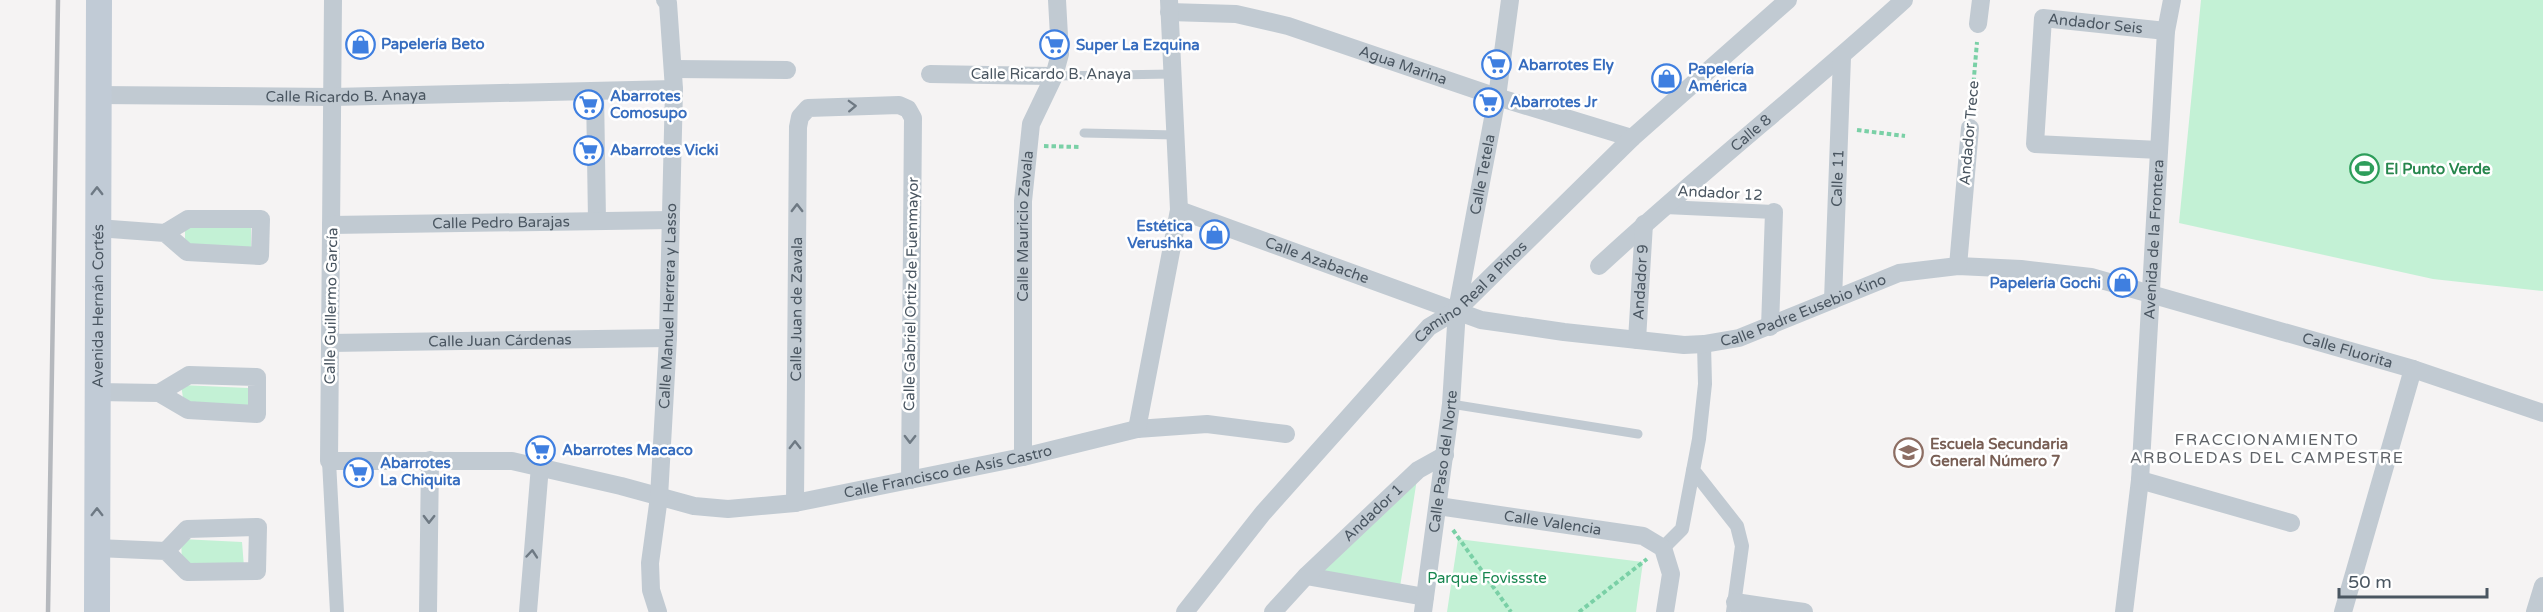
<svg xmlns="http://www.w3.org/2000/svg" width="2543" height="612" viewBox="0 0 2543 612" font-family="'Varela Round',sans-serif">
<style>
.green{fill:#c3f1d5}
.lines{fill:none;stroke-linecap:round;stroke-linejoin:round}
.path{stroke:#7ad0a6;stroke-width:4;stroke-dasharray:4.5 3;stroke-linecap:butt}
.service{stroke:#c1cad2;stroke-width:9}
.pedestrian{stroke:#c1cad2;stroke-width:14}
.minor{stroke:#c1cad2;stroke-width:18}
.secondary{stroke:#c1cbd6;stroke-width:26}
.rail{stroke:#b5b8bd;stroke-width:4.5}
.oneway{stroke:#6e7983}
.oneway2{stroke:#6e7984}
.labels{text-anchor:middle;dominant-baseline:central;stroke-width:5;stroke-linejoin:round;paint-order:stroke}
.street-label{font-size:15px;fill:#4a5661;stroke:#fff}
.shop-label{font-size:15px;font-weight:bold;fill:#366cbe;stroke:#fff;text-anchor:start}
.leisure-label{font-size:15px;font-weight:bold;fill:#27864d;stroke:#fff;text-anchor:start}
.education-label{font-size:15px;font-weight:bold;fill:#785e54;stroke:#fff;text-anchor:start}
.park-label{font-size:15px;fill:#17864f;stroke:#fff}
.neighbourhood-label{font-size:16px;letter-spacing:1.5px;fill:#5f6368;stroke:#fff}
</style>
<rect width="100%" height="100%" fill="#f5f3f3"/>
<path class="green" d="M2201,0H2543V291L2433,279L2179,223Z
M185,226H251V253L185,246Z
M181,385L248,388V408L184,404Z
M1417,479L1400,587L1318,572Z
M181,539L242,542L244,567L182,563Z
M1458,539L1643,562L1636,612H1447Z"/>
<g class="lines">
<path class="path" d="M1971,112L1977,42
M1857,130L1905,136
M1044,146L1079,147
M1453,530L1511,612
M1579,612L1647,559"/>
<path class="service" d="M1054,76L1172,74
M1084,133L1175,135
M1451,404L1638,434"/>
<path class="pedestrian" d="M1665,207L1774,212
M329,461L337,612
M1693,470L1737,526L1742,546L1733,612
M1663,548L1682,529L1699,439L1705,384L1704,344"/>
<g class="minor">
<path id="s1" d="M333,0L329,461H512L621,486L694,506L728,509L795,503L1023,457L1137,429L1207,424L1286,434"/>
<path id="s2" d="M1169,12L1236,14L1288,26L1497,97L1632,138"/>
<path d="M1978,24L1981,0"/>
<path d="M673,69L787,70"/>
<path d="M930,74L1054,76"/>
<path d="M595,91L597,221"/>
<path id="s3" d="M97,95L333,97L674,89"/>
<path id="s4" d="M2159,150L2035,144L2043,18L2166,31"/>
<path id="s5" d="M1179,210L1481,320L1564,332L1684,345L1704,344L1739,338L1899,273L1958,266L2021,269L2091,277L2413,369L2543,413"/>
<path id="s6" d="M331,225L671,220"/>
<path d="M97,228L165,233L188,219H261L260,256L187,252L165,233"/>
<path id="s7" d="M1599,266C1698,174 1804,91 1904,0"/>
<path d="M1958,266L1970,128"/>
<path id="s8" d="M1833,300L1842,57"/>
<path d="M1770,327L1774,212"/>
<path id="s9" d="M1637,340L1644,224"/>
<path id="s10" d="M330,343L668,338"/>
<path d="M97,392L159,393L188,410L257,414V377L189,375L159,393"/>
<path d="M1137,429L1179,210L1169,0"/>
<path id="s11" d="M1023,457V201L1031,124L1054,76L1060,54L1057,0"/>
<path d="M2140,480L2291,523"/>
<path id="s12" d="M795,503L798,127L800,117L808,108L899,105L908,109L913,118L910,480"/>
<path id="s13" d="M1438,506L1643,536L1663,548L1671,574L1665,612"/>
<path d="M97,548L166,551L187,572L257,571L258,527L187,529L166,551"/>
<path d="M1306,576L1425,597"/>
<path d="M1735,602L1804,612"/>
<path d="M428,612L430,460"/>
<path d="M528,612L540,466"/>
<path id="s14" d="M658,612L651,590L650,563L659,497L668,338L674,89L668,3L665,0"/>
<path id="s15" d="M1185,612L1263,513L1429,327L1457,310L1632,138L1788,0"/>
<path id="s16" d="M1273,612L1306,576L1418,470L1445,455"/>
<path id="s17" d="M1423,612L1451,404L1457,310L1497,97L1510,0"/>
<path id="s18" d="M2124,612L2140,480L2166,31L2172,0"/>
<path d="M2343,612L2413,369"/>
<path d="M2535,612L2543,586"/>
</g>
<path class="secondary" id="s19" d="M97,612L99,0"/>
<path class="rail" d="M48,612L58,0"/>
</g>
<defs><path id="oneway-chevron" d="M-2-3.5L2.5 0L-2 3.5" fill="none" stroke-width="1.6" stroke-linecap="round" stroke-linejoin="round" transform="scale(1.5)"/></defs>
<g class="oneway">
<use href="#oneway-chevron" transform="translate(852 106) rotate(-2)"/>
<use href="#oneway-chevron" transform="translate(797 208) rotate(-90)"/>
<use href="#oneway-chevron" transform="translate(910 439) rotate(91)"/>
<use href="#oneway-chevron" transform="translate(795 445) rotate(-90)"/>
<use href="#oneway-chevron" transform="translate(429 519) rotate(91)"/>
<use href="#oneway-chevron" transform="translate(532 554) rotate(-85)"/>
</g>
<g class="oneway2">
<use href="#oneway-chevron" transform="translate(97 191) rotate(-90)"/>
<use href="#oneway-chevron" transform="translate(97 512) rotate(-90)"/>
</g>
<defs>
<symbol id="shop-ring" viewBox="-11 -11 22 22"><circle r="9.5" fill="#fff" stroke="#3f7fe0" stroke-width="1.5"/><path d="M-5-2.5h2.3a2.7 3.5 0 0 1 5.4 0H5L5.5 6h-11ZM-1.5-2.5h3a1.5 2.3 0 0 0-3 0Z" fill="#3f7fe0"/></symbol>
<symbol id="supermarket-ring" viewBox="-11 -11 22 22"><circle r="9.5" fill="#fff" stroke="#3f7fe0" stroke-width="1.5"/><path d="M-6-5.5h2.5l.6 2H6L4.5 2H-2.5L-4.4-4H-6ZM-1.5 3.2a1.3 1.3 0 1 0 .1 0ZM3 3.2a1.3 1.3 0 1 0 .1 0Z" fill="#3f7fe0"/></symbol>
<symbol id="stadium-ring" viewBox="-11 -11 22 22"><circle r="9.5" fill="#fff" stroke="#2e9e5b" stroke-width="1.5"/><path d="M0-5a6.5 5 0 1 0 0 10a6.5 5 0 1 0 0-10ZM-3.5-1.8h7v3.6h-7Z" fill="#2e9e5b"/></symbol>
<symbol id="school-ring" viewBox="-11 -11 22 22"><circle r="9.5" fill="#fff" stroke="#8d6e63" stroke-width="1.5"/><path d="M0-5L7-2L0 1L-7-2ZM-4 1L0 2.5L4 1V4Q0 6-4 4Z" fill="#8d6e63"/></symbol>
</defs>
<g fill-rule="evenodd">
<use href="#shop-ring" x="344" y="28" width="33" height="33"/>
<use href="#supermarket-ring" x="1038" y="28" width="33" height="33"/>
<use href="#supermarket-ring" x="1480" y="48" width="33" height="33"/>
<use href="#shop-ring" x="1650" y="62" width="33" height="33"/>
<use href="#supermarket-ring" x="1472" y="86" width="33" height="33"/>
<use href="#supermarket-ring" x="572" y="88" width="33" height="33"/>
<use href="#supermarket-ring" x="572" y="134" width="33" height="33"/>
<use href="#stadium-ring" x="2348" y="152" width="33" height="33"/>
<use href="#shop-ring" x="1198" y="218" width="33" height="33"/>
<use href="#shop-ring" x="2106" y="266" width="33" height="33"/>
<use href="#supermarket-ring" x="524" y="434" width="33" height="33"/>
<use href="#school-ring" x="1892" y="436" width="33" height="33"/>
<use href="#supermarket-ring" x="342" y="456" width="33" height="33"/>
</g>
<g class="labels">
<g class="street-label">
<text stroke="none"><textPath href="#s4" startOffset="303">Andador Seis</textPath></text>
<text stroke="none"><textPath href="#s2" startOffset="242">Agua Marina</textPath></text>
<text x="1051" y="74">Calle Ricardo B. Anaya</text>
<text stroke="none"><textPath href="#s3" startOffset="249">Calle Ricardo B. Anaya</textPath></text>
<text stroke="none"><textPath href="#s7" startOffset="202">Calle 8</textPath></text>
<text transform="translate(1969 133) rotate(-85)">Andador Trece</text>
<text stroke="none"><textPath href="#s17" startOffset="442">Calle Tetela</textPath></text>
<text stroke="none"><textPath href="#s8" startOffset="122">Calle 11</textPath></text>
<text transform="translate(1720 193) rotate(3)">Andador 12</text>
<text stroke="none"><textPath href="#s6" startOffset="170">Calle Pedro Barajas</textPath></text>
<text stroke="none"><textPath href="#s11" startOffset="231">Calle Mauricio Zavala</textPath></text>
<text stroke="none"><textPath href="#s18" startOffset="374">Avenida de la Frontera</textPath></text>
<text stroke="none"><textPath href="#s5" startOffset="147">Calle Azabache</textPath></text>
<text stroke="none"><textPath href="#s9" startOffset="58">Andador 9</textPath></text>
<text stroke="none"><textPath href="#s15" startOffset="430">Camino Real a Pinos</textPath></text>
<text transform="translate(911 294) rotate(-89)">Calle Gabriel Ortiz de Fuenmayor</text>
<text stroke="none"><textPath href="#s19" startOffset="306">Avenida Hernán Cortés</textPath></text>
<text transform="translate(331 306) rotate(-89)">Calle Guillermo García</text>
<text stroke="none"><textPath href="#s14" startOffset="308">Calle Manuel Herrera y Lasso</textPath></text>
<text stroke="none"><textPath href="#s5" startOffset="651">Calle Padre Eusebio Kino</textPath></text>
<text stroke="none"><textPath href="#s12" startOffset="194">Calle Juan de Zavala</textPath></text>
<text stroke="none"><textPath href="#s10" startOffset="170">Calle Juan Cárdenas</textPath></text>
<text stroke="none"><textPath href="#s5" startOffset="1214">Calle Fluorita</textPath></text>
<text stroke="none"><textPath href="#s17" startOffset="152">Calle Paso del Norte</textPath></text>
<text stroke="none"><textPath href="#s1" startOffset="1089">Calle Francisco de Asís Castro</textPath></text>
<text stroke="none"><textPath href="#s16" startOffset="141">Andador 1</textPath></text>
<text stroke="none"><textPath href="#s13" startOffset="116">Calle Valencia</textPath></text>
</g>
<g class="shop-label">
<text x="381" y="44">Papelería Beto</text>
<text x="1076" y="45">Super La Ezquina</text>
<text x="1518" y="65">Abarrotes Ely</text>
<text x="1688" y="69">Papelería<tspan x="1688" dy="17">América</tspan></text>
<text x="610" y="96">Abarrotes<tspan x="610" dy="17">Comosupo</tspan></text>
<text x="1510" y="102">Abarrotes Jr</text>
<text x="610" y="150">Abarrotes Vicki</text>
<text x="1193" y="226" text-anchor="end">Estética<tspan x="1193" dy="17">Verushka</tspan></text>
<text x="2101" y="283" text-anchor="end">Papelería Gochi</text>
<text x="562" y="450">Abarrotes Macaco</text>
<text x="380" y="463">Abarrotes<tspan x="380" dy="17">La Chiquita</tspan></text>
</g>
<g class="leisure-label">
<text x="2385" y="169">El Punto Verde</text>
</g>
<g class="education-label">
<text x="1930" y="444">Escuela Secundaria<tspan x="1930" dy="17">General Número 7</tspan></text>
</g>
<g class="park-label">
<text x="1487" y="578">Parque Fovissste</text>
</g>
<g class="neighbourhood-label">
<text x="2267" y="440">FRACCIONAMIENTO<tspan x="2267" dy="18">ARBOLEDAS DEL CAMPESTRE</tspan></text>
</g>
</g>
<path d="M2339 588v9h148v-9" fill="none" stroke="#4a5661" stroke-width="3"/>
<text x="2348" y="588" font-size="18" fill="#4a5661" stroke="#ffffff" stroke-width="4.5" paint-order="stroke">50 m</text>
</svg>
